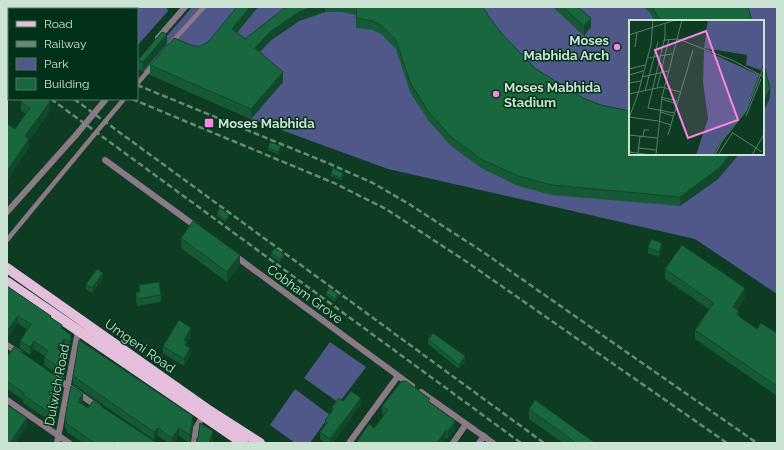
<svg xmlns="http://www.w3.org/2000/svg" width="784" height="450" viewBox="0 0 784 450" font-family="Raleway,sans-serif">
<style>
.green{fill:#4f5888;fill-rule:evenodd}
.lines{fill:none;stroke-linecap:round;stroke-linejoin:round}
.pedestrian{stroke:#8b7986;stroke-width:4.5}
.minor{stroke:#8b7986;stroke-width:6}
.primary{stroke:#e4beda;stroke-width:10}
.rail{stroke:#668a75;stroke-width:2.5;stroke-dasharray:6 3;stroke-linecap:butt}
.pedestrian-bridge{stroke:#8b7986;stroke-width:4.5}
.minor-bridge{stroke:#8b7986;stroke-width:6}
.wall{fill:#155935}
.shaded-wall{fill:#11482b}
.building{fill:#18673e;stroke:#11482b}
.poi-dot{fill:#fc86e4;stroke:#013219;stroke-width:1.5}
.labels{text-anchor:middle;dominant-baseline:central;stroke-width:3;stroke-linejoin:round;paint-order:stroke}
.poi-label{font-size:13px;font-weight:bold;fill:#cbe3d2;stroke:#013219;text-anchor:start}
.street-label{font-size:13px;fill:#cbe3d2;stroke:#013219}
.inset-road{fill:none;stroke:#597f69;stroke-width:1}
.view{fill:#fc86e4;fill-opacity:0.15;stroke:#fc86e4;stroke-width:2}
.inset-edge{fill:none;stroke:#cbe3d2;stroke-width:2}
</style>
<rect width="100%" height="100%" fill="#0d3c23"/>
<path class="green" d="M7,7H167L168,11L137,46V9H9V13L7,12Z
M192,7H777V294L695,239L388,169L251,119L138,69ZM630,21H763V154H630Z
M330,342L366,367L339,403L304,378Z
M295,389L330,415L310,443H295L270,425Z"/>
<g class="lines">
<path class="pedestrian" d="M171,43L204,7
M137,84L154,64
M7,240L93,136"/>
<path class="minor" d="M158,38L185,7
M105,160L198,228
M7,212L76,135
M234,255L412,386
M7,345L19,353
M56,378L98,407
M421,392L493,443
M7,400L69,443
M57,443L78,331
M194,443L196,428L202,417
M349,443L398,376
M453,443L466,424
M479,443L484,436"/>
<path class="primary" d="M7,268L210,411L260,443
M7,282L243,443"/>
<path class="rail" d="M7,22L9,24
M7,30L9,32
M7,41L9,42
M7,51L9,52
M7,67L9,68
M137,85L330,164L373,183L409,204L483,252L757,443
M51,99L521,443
M74,99L544,443
M132,99L334,183L386,209L467,262L727,443"/>
<path class="pedestrian-bridge" d="M93,136L124,99"/>
<path class="minor-bridge" d="M76,135L106,99"/>
</g>
<path class="wall" d="M7,7H138L135,9H9L7,8Z
M258,7L237,33L245,39L286,7H483L489,17L502,34L536,69L630,154H739L718,179L680,206L552,195L518,186L481,168L450,145L428,120L410,92L396,49L381,34L373,30L356,28V15L342,12H325L299,21L270,41L260,52L283,82L251,119L150,75V65L194,46H200L208,42Z
M553,7H578L591,27L584,36Z
M644,7H748L752,21H655L650,13Z
M167,44L143,71L138,69V60Z
M21,102L50,111L29,141V148L15,129L26,114L21,111Z
M268,148H281L278,154L268,150Z
M331,174L343,175L341,180L331,176Z
M217,213L229,217L226,222L217,216Z
M181,238L240,265L227,282L181,248Z
M648,248H662L659,257L648,253Z
M271,253L284,257L280,262L271,256Z
M665,269L745,297L737,310L739,317L757,329L777,333V396L695,339V330L709,309L665,279Z
M103,278L92,293L86,289V284Z
M139,285L161,295V302L137,306L136,300V292H139Z
M7,286L51,317L62,329L71,343L70,350L64,346L61,351L67,364L64,379L44,365V356L34,349L30,355L20,348V341L27,330L18,323L7,339Z
M326,293L338,297L335,302L326,295Z
M191,335L187,342V346L190,355L184,366L163,353V346Z
M428,339L465,361L459,369L428,344Z
M7,356L63,388L55,424L23,403V400L7,389Z
M73,376L193,424L190,443L179,436L174,443H168L158,436L154,440L73,384Z
M343,401L361,404L333,443H326L320,439V432L325,426V421L332,411V407Z
M83,402L82,404L88,408L157,443H83L67,432L65,426V418Z
M430,403L455,429L448,439L446,438L443,443H356L374,428L384,415L382,414V406Z
M529,409L595,443H563L529,419Z"/>
<path class="shaded-wall" d="M25,7H28V9H25Z
M124,7H138L135,9H124Z
M250,7H258L232,38V29Z
M313,7H325V12L299,21L270,41L255,57V48L270,32L299,12Z
M591,18V27L584,36V26Z
M167,34V44L143,71V62Z
M283,72V82L251,119V109Z
M9,80V90L7,92V83Z
M770,88V98L763,113V103Z
M50,102V111L29,141V148L7,181V171L25,136Z
M731,154H739L718,179L680,206V197Z
M229,215V217L226,222V220Z
M662,243V248L659,257V252Z
M284,254V257L280,262V259Z
M240,255V265L227,282V272Z
M103,273V278L92,293V288Z
M745,288V297L733,316V307Z
M338,294V297L335,302V299Z
M739,311V320L737,315Z
M18,316V323L7,339V331Z
M191,328V335L187,342V349L185,352L184,340Z
M71,335V343L70,350V342Z
M64,339V346L57,357V349Z
M34,341V349L30,355V347Z
M190,348V355L184,366V359Z
M67,356V364L64,379V371Z
M465,356V361L459,369V365Z
M63,381V388L55,424V416Z
M83,394V402L78,410V402Z
M361,398V404L333,443H330V439Z
M193,416V424L190,443V435Z
M27,418V426L16,443H10Z
M455,421V429L448,439V431Z
M158,428V436L154,440V432Z
M179,428V436L174,443H172V438Z
M446,430V438L443,443H437Z
M213,431V439L212,443H209Z"/>
<path class="building" d="M53,7H124V9H57Z
M237,7H250L232,29L245,39L286,7H313L299,12L270,32L255,48L283,72L251,109L150,65L174,38L194,46H200L208,42Z
M357,7H483L489,17L502,34L536,69L583,98L601,105L630,111V154H731L718,169L680,197L552,185L518,176L481,159L450,136L428,111L410,82L396,40L381,25L373,21L356,18Z
M563,7H578L591,18L584,26Z
M652,7H748L752,21H661Z
M162,32L167,34L143,62L138,60Z
M763,62L770,88L763,103Z
M7,72L9,73V80L7,83Z
M23,99H46L50,102L25,136L29,139L7,171V124L15,129L30,108L21,102Z
M270,142L281,146L278,152L268,148Z
M333,168L343,173L341,178L331,174Z
M220,208L229,215L226,220L217,213Z
M193,221L240,255L227,272L181,238Z
M651,239L662,243L659,252L648,248Z
M682,245L745,288L733,307L739,311L737,315L757,329L761,323L777,333V386L695,330L714,303L665,269Z
M275,248L284,254L280,259L271,253Z
M97,269L103,273L92,288L86,284Z
M159,282L161,295L137,299L136,292H140L139,285Z
M7,286L51,316L50,317L62,325L61,328L71,335L70,342L64,339L57,349L67,356L64,371L44,357L48,351L34,341L30,347L20,341L31,324L18,316L7,331Z
M329,288L338,294L335,299L326,293Z
M179,320L191,328L184,340L187,342L185,345L190,348L184,359L163,346Z
M433,333L465,356L459,365L428,339Z
M79,340L193,416L190,435L179,428L172,438L158,428L154,432L73,376Z
M14,347L63,381L55,416L23,395L24,393L7,381V356V357Z
M402,381H406L430,399L428,401L455,421L448,431L446,430L437,443H435L433,442L432,443H356L369,424L374,428L388,410L382,406Z
M71,386L83,394L78,402L88,408L93,401L157,443H116L114,441L113,443H95L67,424L65,418Z
M351,391L361,398L330,439L320,432L327,423L325,421L334,408L332,407L339,398L343,401Z
M535,400L595,443H576L529,409Z
M7,405L27,418L10,443H7Z
M200,423L213,431L209,443H197V441L196,440L198,437Z"/>
<g class="poi-dot">
<circle cx="617" cy="47" r="4"/>
<circle cx="496" cy="94" r="4"/>
<rect x="204" y="118" width="10" height="10" rx="2"/>
</g>
<g class="labels">
<g class="poi-label">
<text x="609" y="40" text-anchor="end">Moses<tspan x="609" dy="15">Mabhida Arch</tspan></text>
<text x="504" y="87">Moses Mabhida<tspan x="504" dy="15">Stadium</tspan></text>
<text x="218" y="123">Moses Mabhida</text>
</g>
<g class="street-label">
<text transform="translate(305 294) rotate(36)">Cobham Grove</text>
<text transform="translate(140 346) rotate(35)">Umgeni Road</text>
<text transform="translate(57 385) rotate(-79)">Dulwich Road</text>
</g>
</g>
<g transform="translate(629 20)">
<rect width="135" height="135" fill="#0d3c23"/>
<path d="M79,0H135V43L132,50L117,45L118,35L75,28ZM75,30L130,55L117,90L91,123L85,135H67L79,99L74,62Z" fill="#4f5888"/>
<path class="inset-road" d="M36,4V17L19,88L45,93M0,15L46,0M35,20L49,19L103,40L135,57M6,27L8,13M18,38L43,34M0,49L16,45M0,55L14,51M13,57L39,51M0,63L12,61M28,68L40,19M16,71L29,22M0,74L33,67L51,72M9,74L22,24L24,0M32,77L48,81M32,79L48,84M32,92L44,96M117,96L132,59M0,97L29,101L42,105M0,98L9,74M104,113L133,132M0,115L28,118M39,115L64,30M14,117L15,110H20M9,128L27,130M0,132L22,135M9,133L11,116M27,135L33,77L53,0M86,135L93,121L117,91L135,46M89,135L104,112M123,135L135,114"/>
<path class="view" d="M77,11L109,100L59,118L26,30Z"/>
<rect width="135" height="135" class="inset-edge"/>
</g>
<rect width="784" height="450" fill="none" stroke="#cbe3d2" stroke-width="16"/>
<rect x="8" y="8" width="130" height="92" fill="#013219" stroke="#527963"/>
<rect x="16" y="21" width="20" height="6" fill="#e4beda" stroke="#527963"/>
<text x="44" y="28" font-size="12" fill="#cbe3d2">Road</text>
<rect x="16" y="41" width="20" height="6" fill="#668a75" stroke="#527963"/>
<text x="44" y="48" font-size="12" fill="#cbe3d2">Railway</text>
<rect x="16" y="58" width="20" height="12" fill="#4f5888" stroke="#527963"/>
<text x="44" y="68" font-size="12" fill="#cbe3d2">Park</text>
<rect x="16" y="78" width="20" height="12" fill="#18673e" stroke="#527963"/>
<text x="44" y="88" font-size="12" fill="#cbe3d2">Building</text>
</svg>
